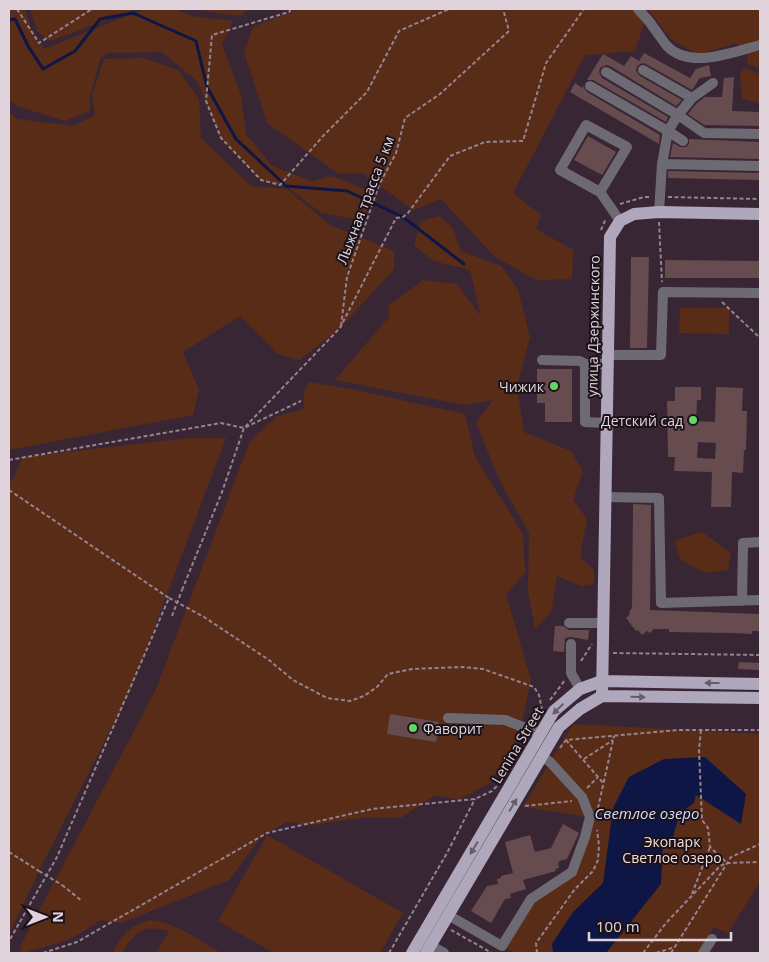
<svg xmlns="http://www.w3.org/2000/svg" width="769" height="962" viewBox="0 0 769 962" font-family="'Open Sans',sans-serif">
<style>
.green{fill:#592c18}
.water{fill:#0d1645}
.lines{fill:none;stroke-linecap:round;stroke-linejoin:round}
.stream{stroke:#0d1645;stroke-width:3}
.building{fill:#664c4f;fill-rule:evenodd}
.path{stroke:#94848f;stroke-width:2;stroke-dasharray:4 2.5;stroke-linecap:butt}
.minor{stroke:#6e6a74;stroke-width:10}
.major{stroke:#afa7bb;stroke-width:12}
.path-bridge{stroke:#94848f;stroke-width:2;stroke-dasharray:4 2.5;stroke-linecap:butt}
.oneway{fill:#655c6a}
.poi-dot{fill:#67d466;stroke:#1b1218;stroke-width:2}
.labels{text-anchor:middle;dominant-baseline:central;stroke-width:4;stroke-linejoin:round;paint-order:stroke}
.street-label{font-size:14px;fill:#e0d3dc;stroke:#1b1218}
.poi-label{font-size:14px;fill:#e0d3dc;stroke:#1b1218;text-anchor:end}
.park-label{font-size:14px;fill:#f3dfd7;stroke:#1b1218}
.water-label{font-size:15px;font-style:italic;fill:#d1ddff;stroke:#1b1218}
</style>
<rect width="100%" height="100%" fill="#392634"/>
<path class="green" d="M9,9H25L33,35L44,49L145,9H176L192,16L233,21L222,44L241,95L246,134L272,166L312,181L332,176L372,192L364,221L321,213L286,186L261,180L221,138L198,82L162,52L107,53L100,59L90,97V111L65,121L17,106L9,100Z
M30,9H137L50,41L38,32Z
M189,9H250L240,16Z
M297,9H631L645,21L635,51L585,55L513,193L541,215L536,229L573,250L572,279L536,280L494,256L441,199L413,210L363,173L339,174L267,123L244,52L253,27Z
M648,9H760V69L747,64L748,54L736,43L698,55L671,39Z
M143,58L178,70L199,99L201,138L251,186L287,189L330,225L394,251V269L340,328L300,360L278,354L240,316L183,352L199,390L193,415L9,450V112L17,119L73,126L95,115L92,96L104,59Z
M745,68L760,74V103L742,99L740,73Z
M439,216L453,228L461,251L501,266L518,289L530,337L517,387L524,432L571,451L583,472L573,500L587,519L580,557L594,570V584L581,586L557,576L551,613L535,629L528,592L529,533L500,481L476,423L493,400L465,405L335,380L389,317L388,306L423,280L457,284L481,316L470,270L433,261L414,245L421,221Z
M680,308H729V334L679,333Z
M309,382L356,390L465,414L475,457L523,534L525,573L506,595L531,680L519,736L489,784L458,800L435,795L401,818H361L313,825L287,822L261,836L229,880L121,923L101,920L71,939L23,953L20,947L156,689L250,441L277,416L304,409V392Z
M188,438H226L132,687L39,871L9,935V480L13,479L23,457Z
M702,532L731,553L728,570L704,573L680,559L675,540Z
M573,724L760,734V882L728,933L714,927L698,953H515L502,946L531,899L572,872L589,817L523,807Z
M267,835L403,913L380,953H274L218,921Z
M150,920C176,922 198,940 221,953H156L169,931C144,924 134,932 122,953H113C120,935 131,925 150,920Z"/>
<path class="water" d="M705,757L746,794L741,824L696,795L694,803L680,813L672,840L663,841L661,884L606,953H553L552,944L573,912L603,883L613,808L629,777L664,759Z"/>
<g class="lines">
<path class="stream" d="M9,20L15,19L28,46L43,69L75,51L100,19L133,13L196,41L207,87L236,139L286,186L347,191L403,217L464,264"/>
</g>
<path class="building" d="M644,53L690,78L696,69L709,65L711,76L700,78L692,90L646,64L642,63L637,66L636,71L640,76L682,100L676,106L610,66L606,65L600,68L599,72L602,78L668,117L666,122L593,80H587L603,54L624,66L631,56L639,61Z
M734,77L732,111L760,112V126L704,125L688,114L697,103L705,97H722L724,78Z
M575,83L582,88L583,86L587,92L660,135L659,144L570,92Z
M588,136L616,152L602,175L574,160Z
M689,139L760,142V159L670,157L673,143L680,147H686L689,144Z
M668,171L760,173V180L668,178Z
M631,257H649L647,348H630Z
M665,260L760,261V278H665Z
M537,369H572V422H545V403H537Z
M675,387H701V400H697L696,421L715,422L716,387L743,388L742,411H747L746,450H744L743,473L732,472L731,507H711L712,472L674,471L675,457H668L667,401H675ZM698,442L716,443L715,459L697,458Z
M633,504L651,505L650,610L760,614V631H752V634L733,633L669,632V629H654L650,633L647,631L642,635L638,630L636,631L626,618L630,614L629,612L632,608Z
M555,626H563L569,630H589L588,640L571,637L565,638L564,652L553,651Z
M739,662L760,663V670L738,669Z
M390,714L439,722L436,742L387,734Z
M563,824L579,833L567,859L559,861L560,862L558,863L559,868L555,869L556,871L523,880L526,889L510,894L511,898L505,899L491,923L471,911L487,886L498,884L497,879L501,878V876L513,873L505,842L530,835L535,852L551,848Z"/>
<g class="lines">
<path class="path" d="M17,9L39,43L92,9
M291,9L289,12L212,35L206,101L221,138L261,180L280,185L324,135L367,92L399,31L449,9
M668,197L760,199
M620,204L644,197H651
M659,222L662,282
M601,230L606,218
M722,302L760,338
M341,326L347,277L379,185L396,153L405,118L440,94L509,31L503,9
M9,460L221,423L244,428L301,401
M9,490L169,598L57,857L9,941
M182,590L222,492L244,428L340,328L396,218L403,217L408,213L450,156L485,142L523,141L546,63L584,9
M169,598L204,617L269,660L293,680L327,698L350,701L364,696L377,687L388,674L412,669L462,667L483,669L534,687L539,695L542,709
M613,653L760,655
M581,661L592,644
M550,700L565,680
M701,730L699,750L702,820L708,828L710,847L727,863
M566,740L604,784
M560,748L566,740L678,730H760
M584,759L613,740
M587,788L598,777
M525,806L572,801
M598,808L614,736
M9,852L39,871
M62,885L82,901
M692,894L710,847
M451,930L492,953
M43,953L77,942L267,833L372,809L475,799L492,791L497,786
M389,953L447,853L475,799
M537,953L536,943L575,889L593,871L598,860L599,845L597,830
M643,953L666,923L720,866L727,863L760,862
M656,953L675,947
M671,953L731,857L760,844"/>
<path class="minor" d="M638,9C643,15 649,20 653,27C658,33 662,40 667,46C690,70 733,52 760,45
M643,70L692,98L678,115L704,133L760,134
M606,72L678,115L668,131L683,141
M590,86L668,131L662,164L659,212
M692,98L713,83
M662,164L760,166
M600,192L627,147L586,125L560,170L600,192L620,221
M608,355H661L663,292L760,293
M542,360L580,361L585,364
M607,423L585,422V364H608
M606,497L659,498L661,603L760,600
M742,601L743,543L760,542
M569,623H604
M571,644V673L580,689
M448,718L505,720L541,734
M448,915L502,946L531,899L572,872L585,837L590,817L582,797L550,762L541,756
M431,946L444,953
M703,953L712,939"/>
<path class="major" d="M602,696L610,237L620,221L634,214L659,212L760,214
M412,953L554,711L580,689L602,681L760,684
M426,953L559,727L580,709L602,696L760,698"/>
<path class="path-bridge" d="M172,616L182,590
M39,871L62,885"/>
</g>
<defs><path id="oneway-solid" d="M-6-.8H1V-3.2L6.5 0L1 3.2V.8H-6Z" transform="scale(1.25)"/></defs>
<g class="oneway">
<use href="#oneway-solid" transform="translate(712 683) rotate(-180)"/>
<use href="#oneway-solid" transform="translate(638 697) rotate(1)"/>
<use href="#oneway-solid" transform="translate(558 709) rotate(135)"/>
<use href="#oneway-solid" transform="translate(513 805) rotate(-59)"/>
<use href="#oneway-solid" transform="translate(474 848) rotate(121)"/>
</g>
<g class="poi-dot">
<circle cx="554" cy="386" r="5"/>
<circle cx="693" cy="420" r="5"/>
<circle cx="413" cy="728" r="5"/>
</g>
<g class="labels">
<g class="street-label">
<text transform="translate(365 200) rotate(-69)">Лыжная трасса 5 км</text>
<text transform="translate(593 326) rotate(-89)">улица Дзержинского</text>
<text transform="translate(517 745) rotate(-59)">Lenina Street</text>
</g>
<g class="poi-label">
<text x="544" y="386">Чижик</text>
<text x="683" y="420">Детский сад</text>
<text x="423" y="728" text-anchor="start">Фаворит</text>
</g>
<g class="park-label">
<text x="672" y="841">Экопарк<tspan x="672" dy="16">Светлое озеро</tspan></text>
</g>
<g class="water-label">
<text x="647" y="813">Светлое озеро</text>
</g>
</g>
<rect width="769" height="962" fill="none" stroke="#e0d3dc" stroke-width="20"/>
<g transform="translate(45 917) rotate(90)" stroke="#1b1218" stroke-width="4" paint-order="stroke">
<path d="M0-4L9 19L0 12L-9 19Z" fill="#e0d3dc"/>
<text y="-8" font-size="14" font-weight="bold" text-anchor="middle" fill="#e0d3dc">N</text>
</g>
<path d="M589 932v8h142v-8" fill="none" stroke="#e0d3dc" stroke-width="2.5"/>
<text x="596" y="932" font-size="15" fill="#e0d3dc" stroke="#1b1218" stroke-width="4" paint-order="stroke">100 m</text>
</svg>
